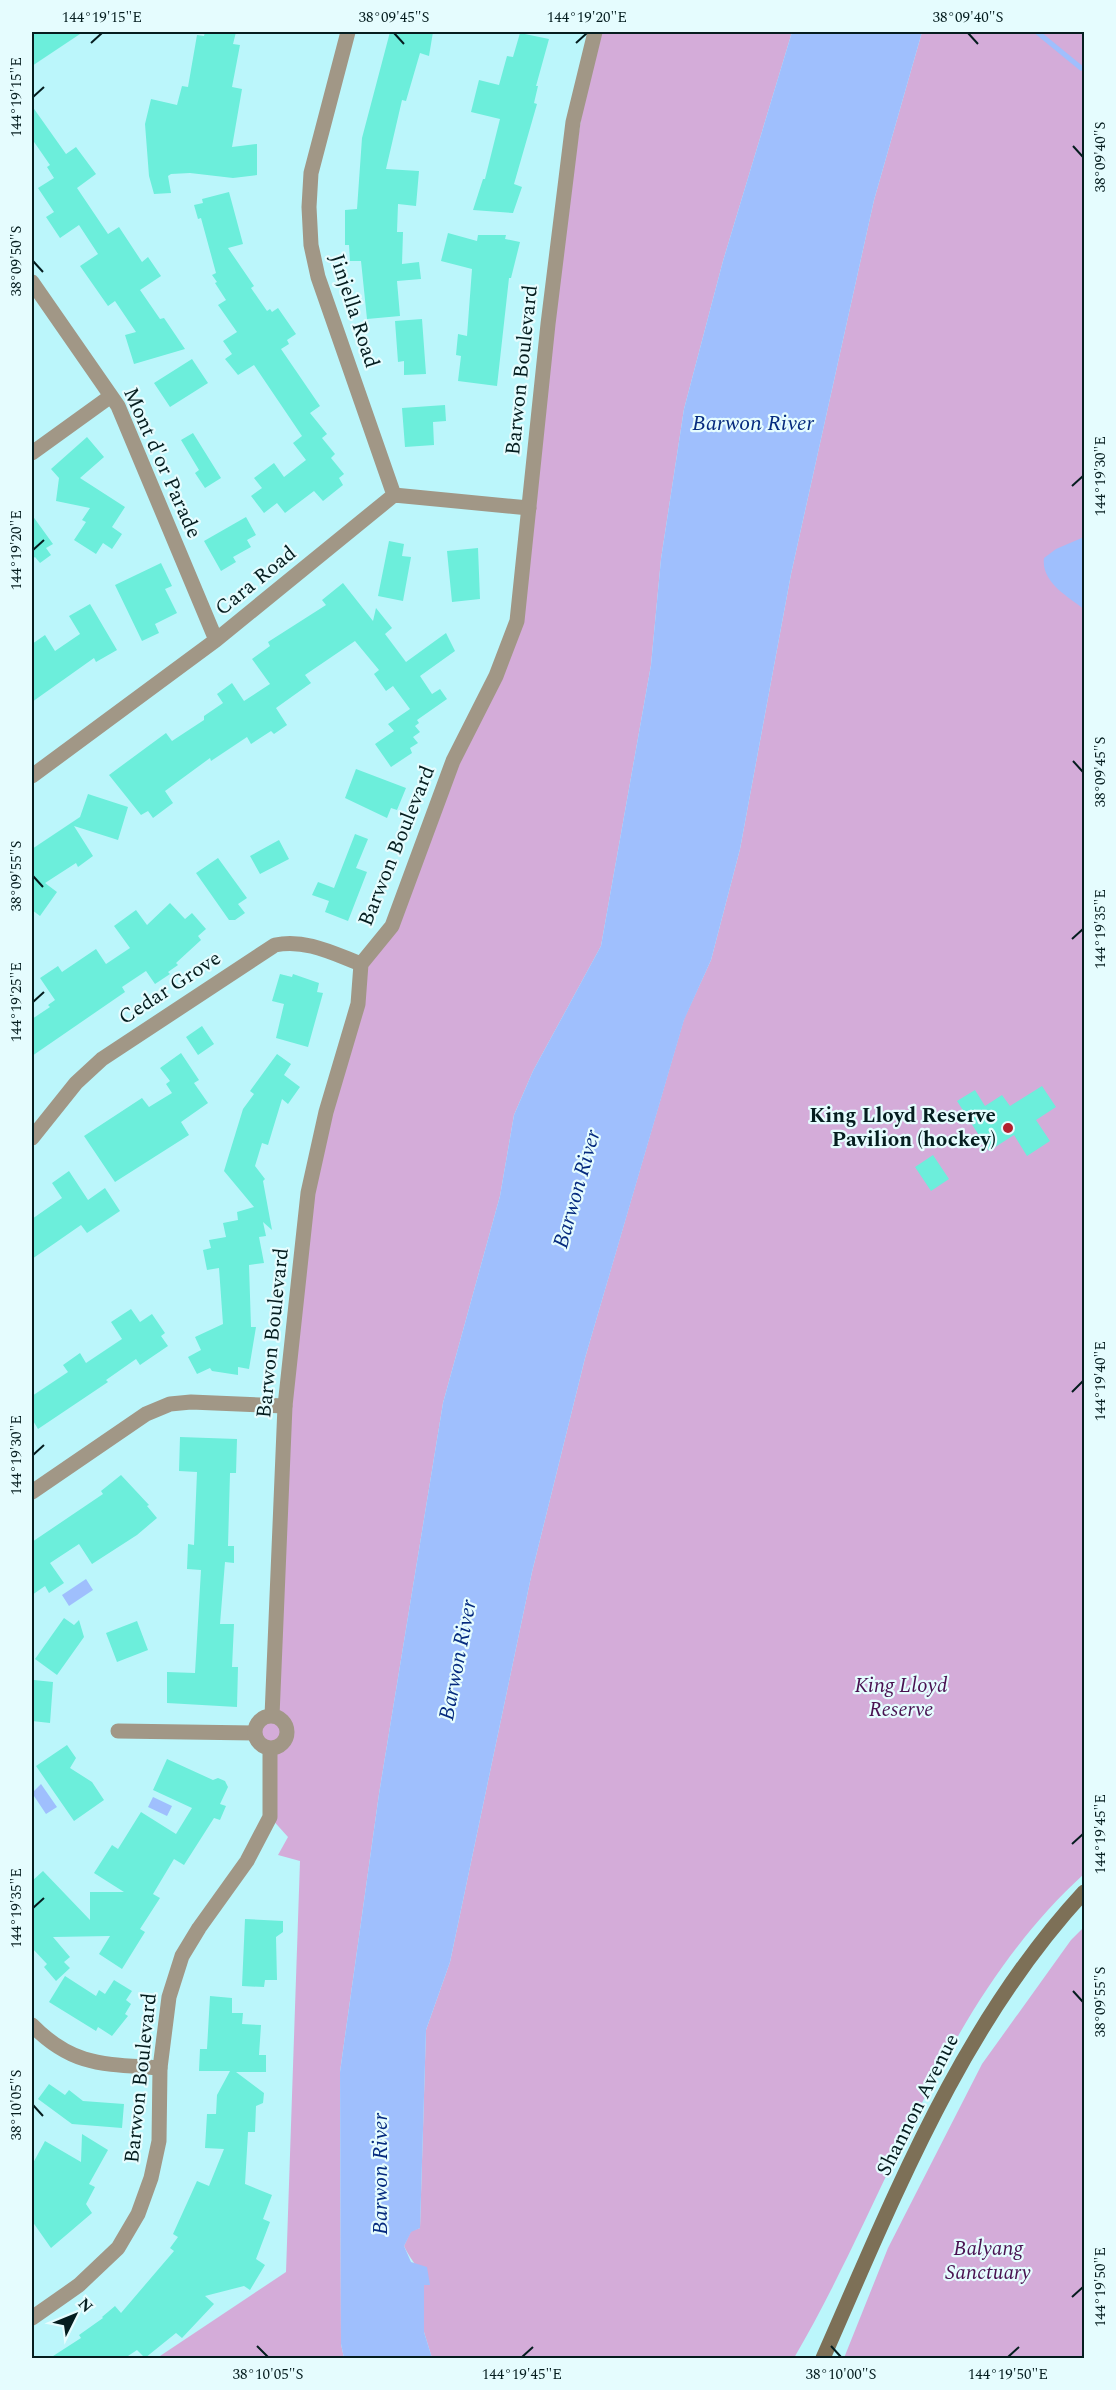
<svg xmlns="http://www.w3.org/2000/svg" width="1116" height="2390" viewBox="0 0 1116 2390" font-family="Spectral,serif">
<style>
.green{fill:#d4acd9}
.water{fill:#9fbffd}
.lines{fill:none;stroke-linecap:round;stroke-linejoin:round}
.stream{stroke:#9fbffd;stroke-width:5}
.building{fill:#6ceedb}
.minor{stroke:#a19786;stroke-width:15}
.tertiary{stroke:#a19786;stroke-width:15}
.secondary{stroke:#7d7057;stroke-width:15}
.ticks{fill:none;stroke:#051d1f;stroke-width:2}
.poi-dot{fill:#b2202d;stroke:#e5fcfe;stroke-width:2}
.labels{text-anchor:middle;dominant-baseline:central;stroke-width:4.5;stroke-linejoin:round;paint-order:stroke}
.street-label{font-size:21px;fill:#051d1f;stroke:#e5fcfe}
.poi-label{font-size:21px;font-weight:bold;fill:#051d1f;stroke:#e5fcfe;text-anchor:end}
.park-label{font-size:21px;font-style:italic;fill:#481150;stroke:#e5fcfe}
.water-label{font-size:22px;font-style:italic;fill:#052a7e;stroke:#e5fcfe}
.neatline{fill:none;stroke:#051d1f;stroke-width:2}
.ticks-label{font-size:15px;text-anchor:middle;fill:#051d1f}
</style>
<rect width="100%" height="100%" fill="#bbf6fb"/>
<path class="green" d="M595,32H792L723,261L684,409L661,559L651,665L601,946L533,1071L514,1115L500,1196L443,1403L379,1794L340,2072L341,2344L344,2358H157L286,2272L300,1861L278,1855L288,1837L270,1817L265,1747L255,1737V1727L266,1716L285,1406L308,1193L361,964L377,947L512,639L548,324Z
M922,32H1084V1874C943,2002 888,2198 794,2358H432L424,2332V2284L430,2285C421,2271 411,2261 404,2246L411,2231L420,2228L426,2030L450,1962L532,1572L585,1358L684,1019L711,960L740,849L791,574L874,200Z
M1084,1927V2358H844L888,2248L982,2064L1071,1940Z"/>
<path class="water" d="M792,32H922L874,200L791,574L740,849L711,960L684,1020L585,1358L532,1572L450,1962L426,2030L420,2228L411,2232L404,2246L411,2262L427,2267L430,2285H424V2332L432,2358H344L341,2344L340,2072L379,1794L443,1403L500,1196L514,1115L533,1071L601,946L651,665L661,559L684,409L723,261Z
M1084,537V609C1067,596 1041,582 1044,558L1056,549Z
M86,1579L93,1590L69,1606L62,1595Z
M41,1784L57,1807L46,1814L32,1793Z
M153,1797L172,1806L167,1816L148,1807Z"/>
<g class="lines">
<path class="stream" d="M1037,32L1081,68"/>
</g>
<path class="building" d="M32,32H83L32,66Z
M205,32H236L233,44L240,45L232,87L242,89L232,147L257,144V175L233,178L190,173L171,174L168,176L171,193L154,194L149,176L145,124L151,99L177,105L182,86L188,87L197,35L204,36Z
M390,32H433L429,56L420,53L406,101L402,100L386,169L419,171L416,206L398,204L397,232H403L402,264L419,262L421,279L397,281L400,316L367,319L361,261H350L349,245H345V210L357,209L362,138Z
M520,33L549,39L536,86H538L534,103L537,104L514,184L522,187L513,213L473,210L483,179H485L500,119L471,112L479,80L499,85L507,56L513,57Z
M32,106L66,154L76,147L96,174L77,188L108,234L119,227L142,262L148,257L161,276L140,290L160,319L164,318L185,349L134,364L125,335L136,332L115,301L108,306L80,266L98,254L79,225L60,238L46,217L54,212L38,188L54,178L47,167L50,165L32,139Z
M229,192L243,244L228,248L254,286L251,288L267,311L270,309L272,312L278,308L296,334L287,340L289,344L281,349L320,406L310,413L327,434L322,438L335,454L331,458L344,474L339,478L343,485L323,501L314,491L285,513L277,503L264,513L251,496L262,488L254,478L274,463L284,477L306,460L293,443L302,436L254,365L238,375L225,359L232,354L223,341L237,332L218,305L226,300L215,283L217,282L212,275L216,273L201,218L198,219L194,205L203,203L202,199Z
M448,233L477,241L478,235H506L505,239L520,242L511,278H509L497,386L458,381L461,356L456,355L458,334L467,336L472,269L441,261Z
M422,319L426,374L404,375V361L398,362L395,321Z
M192,359L208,383L170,407L154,383Z
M445,405L446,421L433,422L434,445L405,447L402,408Z
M193,433L221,478L205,488L195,473L199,470L181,440Z
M87,437L104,457L80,478L125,507L112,527L122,534L112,549L103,543L96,554L74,540L86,522L82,520L90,508L56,501L59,478L51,469Z
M32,515L53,544L46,548L51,555L40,563L35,557L32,559Z
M246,517L256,535L247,540L251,547L233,557L236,562L221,571L204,541Z
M389,541L404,544L402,556L411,557L403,601L378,596Z
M478,548L480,599L452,602L447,551Z
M161,563L172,586L165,589L177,613L155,624L159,633L142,641L115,585Z
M343,583L373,621L376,608L392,628L385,634L406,662L446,633L455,651L420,676L432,694L440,689L447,699L417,720L419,723L415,726L420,732L413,737L418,743L410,748L412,753L391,767L375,744L394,731L388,724L410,709L393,686L386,691L374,674L379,670L355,641L305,675L311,683L276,708L287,725L274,734L271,731L251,744L247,737L211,761L210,758L165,791L173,803L153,818L148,811L141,815L109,775L166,733L172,741L204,720V716L223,703L217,694L232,683L244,701L270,684L252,659L270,646L268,642L326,605L322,600Z
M90,604L117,650L96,662L94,658L32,702V644L45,635L55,651L80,634L69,616Z
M356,769L406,788L397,810L391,808L387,818L345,798Z
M88,794L128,807L118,840L74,826L93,856L78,867L76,863L45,883L57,892L40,916L32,910V849L80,817Z
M355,834L368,839L356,868L367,872L348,921L325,912L329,901L312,895L318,882L334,888Z
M279,840L289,859L260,874L250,856Z
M218,858L247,898L238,904L245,913L235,920H229L196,873Z
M170,903L185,919L192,913L206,929L198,936L201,940L176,963L178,965L168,972L170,974L155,984L146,971L122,987L125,992L32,1056V1019L50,1007L48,1005L55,1000L40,978L58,966L62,972L96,949L106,964L130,948L114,926L136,910L147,925Z
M280,974L292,977L293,974L319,983L317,992L323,993L308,1047L276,1038L284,1004L272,1001Z
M202,1026L214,1044L198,1055L186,1037Z
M181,1053L199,1080L194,1083L208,1103L181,1122L189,1135L115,1182L84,1136L142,1098L149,1107L172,1093L166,1084L170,1081L160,1068Z
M277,1054L291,1064L284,1075L300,1087L288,1104L282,1099L268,1145L262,1143L255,1166L265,1179L263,1181L272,1230L263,1222L266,1236L259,1237L264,1263L249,1265L251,1327H256L249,1369L238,1367V1375L212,1371L210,1368L197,1374L188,1357L201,1350L195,1337L223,1324L219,1268L207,1270L203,1250L211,1248L209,1240L226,1237L223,1223L238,1220L237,1212L254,1207L224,1171L243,1109L254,1094L250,1091Z
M1042,1086L1056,1107L1036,1120L1050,1141L1027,1156L1014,1135L989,1151L957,1101L975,1090L985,1106L1002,1095L1010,1106Z
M933,1155L949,1179L931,1191L915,1167Z
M69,1171L88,1200L105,1188L120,1211L87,1233L81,1225L32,1259V1219L62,1198L52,1183Z
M131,1309L140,1322L152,1314L165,1333L161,1336L168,1346L140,1365L136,1359L106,1380L108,1382L38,1429L32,1419V1396L68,1372L63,1365L80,1353L86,1363L122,1339L111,1322Z
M180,1437L237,1439L236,1473H230L228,1546H234V1563L225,1562L220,1624H234L232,1667H238L237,1707L167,1703V1672L195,1673L201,1570L187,1569L188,1544L194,1545L197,1472L179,1471Z
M121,1475L149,1505L147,1506L157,1518L137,1535L92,1564L79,1544L50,1563L64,1583L49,1593L45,1586L32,1595V1542L103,1494L101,1491Z
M64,1618L74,1625L79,1620L84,1637L57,1675L35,1659Z
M137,1621L148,1650L117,1662L106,1633Z
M34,1680L53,1682L50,1723L32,1721Z
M67,1745L76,1758L70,1768L92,1782L104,1800L74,1821L36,1766Z
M167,1759L213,1780L218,1778L225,1781L228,1787L220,1804L226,1806L220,1820L214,1818L184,1865L174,1859L153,1894L160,1898L140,1929L145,1932L122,1969L99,1954L110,1936L53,1937L70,1957L64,1962L70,1968L56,1981L44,1967L47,1964L32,1948V1881L43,1871L90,1920V1892H124L94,1873L112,1845L118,1849L141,1812L176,1834L192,1808L153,1790Z
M245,1919L283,1921V1932L276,1937L277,1980H265L264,1987L242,1986Z
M65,1976L96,1996L99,1990L105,1994L114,1980L132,1991L126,2000L131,2004L125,2014L128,2016L112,2036L98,2027L96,2031L49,2002Z
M210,1996L232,1998V2013H243L242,2024L261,2025L259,2055H266V2072H236L264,2093L263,2103L256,2106L255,2132H248L245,2184L272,2195L263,2219L270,2222L256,2259L265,2265L250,2290L244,2286L205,2296L214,2304L182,2338L176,2333L145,2358L137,2350L125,2358H50L81,2338L79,2335L103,2318L102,2317L115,2306L121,2313L174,2251L170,2248L178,2237L173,2234L197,2181L209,2186L224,2149L205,2148L207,2114H216L217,2095L230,2071H199L200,2049H207Z
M49,2084L65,2095L69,2090L83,2101L124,2104L122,2128L72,2124L38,2099Z
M82,2134L108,2150L89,2184L95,2187L86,2204L92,2213L51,2248L32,2221V2165L45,2141L81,2162Z"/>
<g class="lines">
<path class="minor" d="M348,32L311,173L309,207L311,245L318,277L394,495
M32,282L118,406L216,640
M32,453L111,396
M32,776L216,640L394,495L529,508
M32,1138L76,1083L102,1059L275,945C306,939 332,953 361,964
M32,1492L146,1414L170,1404L191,1402L285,1406
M118,1731L254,1733
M32,2025C73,2067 105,2064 160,2068"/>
<path class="tertiary" d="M272,1716L285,1406L308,1193L326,1112L358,1004L361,964L392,926L453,761L496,676L517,621L548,324L573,122L595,32
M255 1732a16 16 0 1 1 32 0a16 16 0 1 1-32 0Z
M32,2318L79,2285L118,2248L138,2214L151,2178L159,2141L160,2068L169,1997L182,1956L199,1928L247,1861L270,1817V1748"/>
<path class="secondary" d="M823,2358C895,2195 961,2025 1084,1892"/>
</g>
<path class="ticks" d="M394,33L404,44M968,33L978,44M91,43L102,33M576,43L587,33M33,97L44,87M1073,146L1083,157M33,261L43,272M1072,486L1083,476M33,550L44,540M1073,761L1083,772M33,876L43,887M1072,939L1083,929M33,1002L44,992M1072,1392L1083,1381M33,1455L44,1445M1072,1844L1083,1834M33,1908L44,1898M1073,1991L1083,2002M33,2105L43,2116M1072,2297L1083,2287M257,2346L268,2357M831,2346L841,2357M522,2357L533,2347M1008,2357L1019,2347"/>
<circle class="poi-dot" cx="1008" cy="1128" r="6"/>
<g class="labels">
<g class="street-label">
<text transform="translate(354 311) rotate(72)">Jinjella Road</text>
<text transform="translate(522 370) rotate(-84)">Barwon Boulevard</text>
<text transform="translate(162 463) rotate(66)">Mont d'or Parade</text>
<text transform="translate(256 581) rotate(-39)">Cara Road</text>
<text transform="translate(397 846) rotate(-68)">Barwon Boulevard</text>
<text transform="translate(170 988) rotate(-33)">Cedar Grove</text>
<text transform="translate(273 1333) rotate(-84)">Barwon Boulevard</text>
<text transform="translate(141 2078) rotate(-84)">Barwon Boulevard</text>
<text transform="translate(918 2105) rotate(-63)">Shannon Avenue</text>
</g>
<g class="poi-label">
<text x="996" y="1116">King Lloyd Reserve<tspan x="996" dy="24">Pavilion (hockey)</tspan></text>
</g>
<g class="park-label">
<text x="901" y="1686">King Lloyd<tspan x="901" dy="24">Reserve</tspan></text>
<text x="988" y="2249">Balyang<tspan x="988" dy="24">Sanctuary</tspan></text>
</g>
<g class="water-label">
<text x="753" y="423">Barwon River</text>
<text transform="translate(577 1189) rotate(-74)">Barwon River</text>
<text transform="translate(458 1660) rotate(-79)">Barwon River</text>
<text transform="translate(380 2174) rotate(-90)">Barwon River</text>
</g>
</g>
<rect width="1116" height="2390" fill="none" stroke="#e5fcfe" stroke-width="66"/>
<g transform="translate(75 2315) rotate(47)" stroke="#e5fcfe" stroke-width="4.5" paint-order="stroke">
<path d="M0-4.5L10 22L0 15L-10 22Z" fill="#051d1f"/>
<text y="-9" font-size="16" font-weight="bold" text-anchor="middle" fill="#051d1f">N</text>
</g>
<rect x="33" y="33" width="1050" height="2324" class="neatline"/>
<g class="ticks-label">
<text x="102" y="22">144°19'15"E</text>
<text x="394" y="22">38°09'45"S</text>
<text x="587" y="22">144°19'20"E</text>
<text x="968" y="22">38°09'40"S</text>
<text transform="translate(16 97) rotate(-90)" y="5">144°19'15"E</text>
<text transform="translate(1100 157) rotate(-90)" y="5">38°09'40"S</text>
<text transform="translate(16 261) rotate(-90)" y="5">38°09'50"S</text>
<text transform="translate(1100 476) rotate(-90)" y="5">144°19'30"E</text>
<text transform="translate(16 550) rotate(-90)" y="5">144°19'20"E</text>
<text transform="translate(1100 772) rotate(-90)" y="5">38°09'45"S</text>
<text transform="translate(16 876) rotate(-90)" y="5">38°09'55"S</text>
<text transform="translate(1100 929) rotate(-90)" y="5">144°19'35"E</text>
<text transform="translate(16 1002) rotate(-90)" y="5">144°19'25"E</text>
<text transform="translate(1100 1381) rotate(-90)" y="5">144°19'40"E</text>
<text transform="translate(16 1455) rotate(-90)" y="5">144°19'30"E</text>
<text transform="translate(1100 1834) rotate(-90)" y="5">144°19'45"E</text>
<text transform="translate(16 1908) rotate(-90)" y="5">144°19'35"E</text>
<text transform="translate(1100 2002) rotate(-90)" y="5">38°09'55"S</text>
<text transform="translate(16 2105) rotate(-90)" y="5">38°10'05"S</text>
<text transform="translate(1100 2287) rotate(-90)" y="5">144°19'50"E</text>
<text x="268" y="2379">38°10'05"S</text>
<text x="522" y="2379">144°19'45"E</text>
<text x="841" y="2379">38°10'00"S</text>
<text x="1008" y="2379">144°19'50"E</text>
</g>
</svg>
